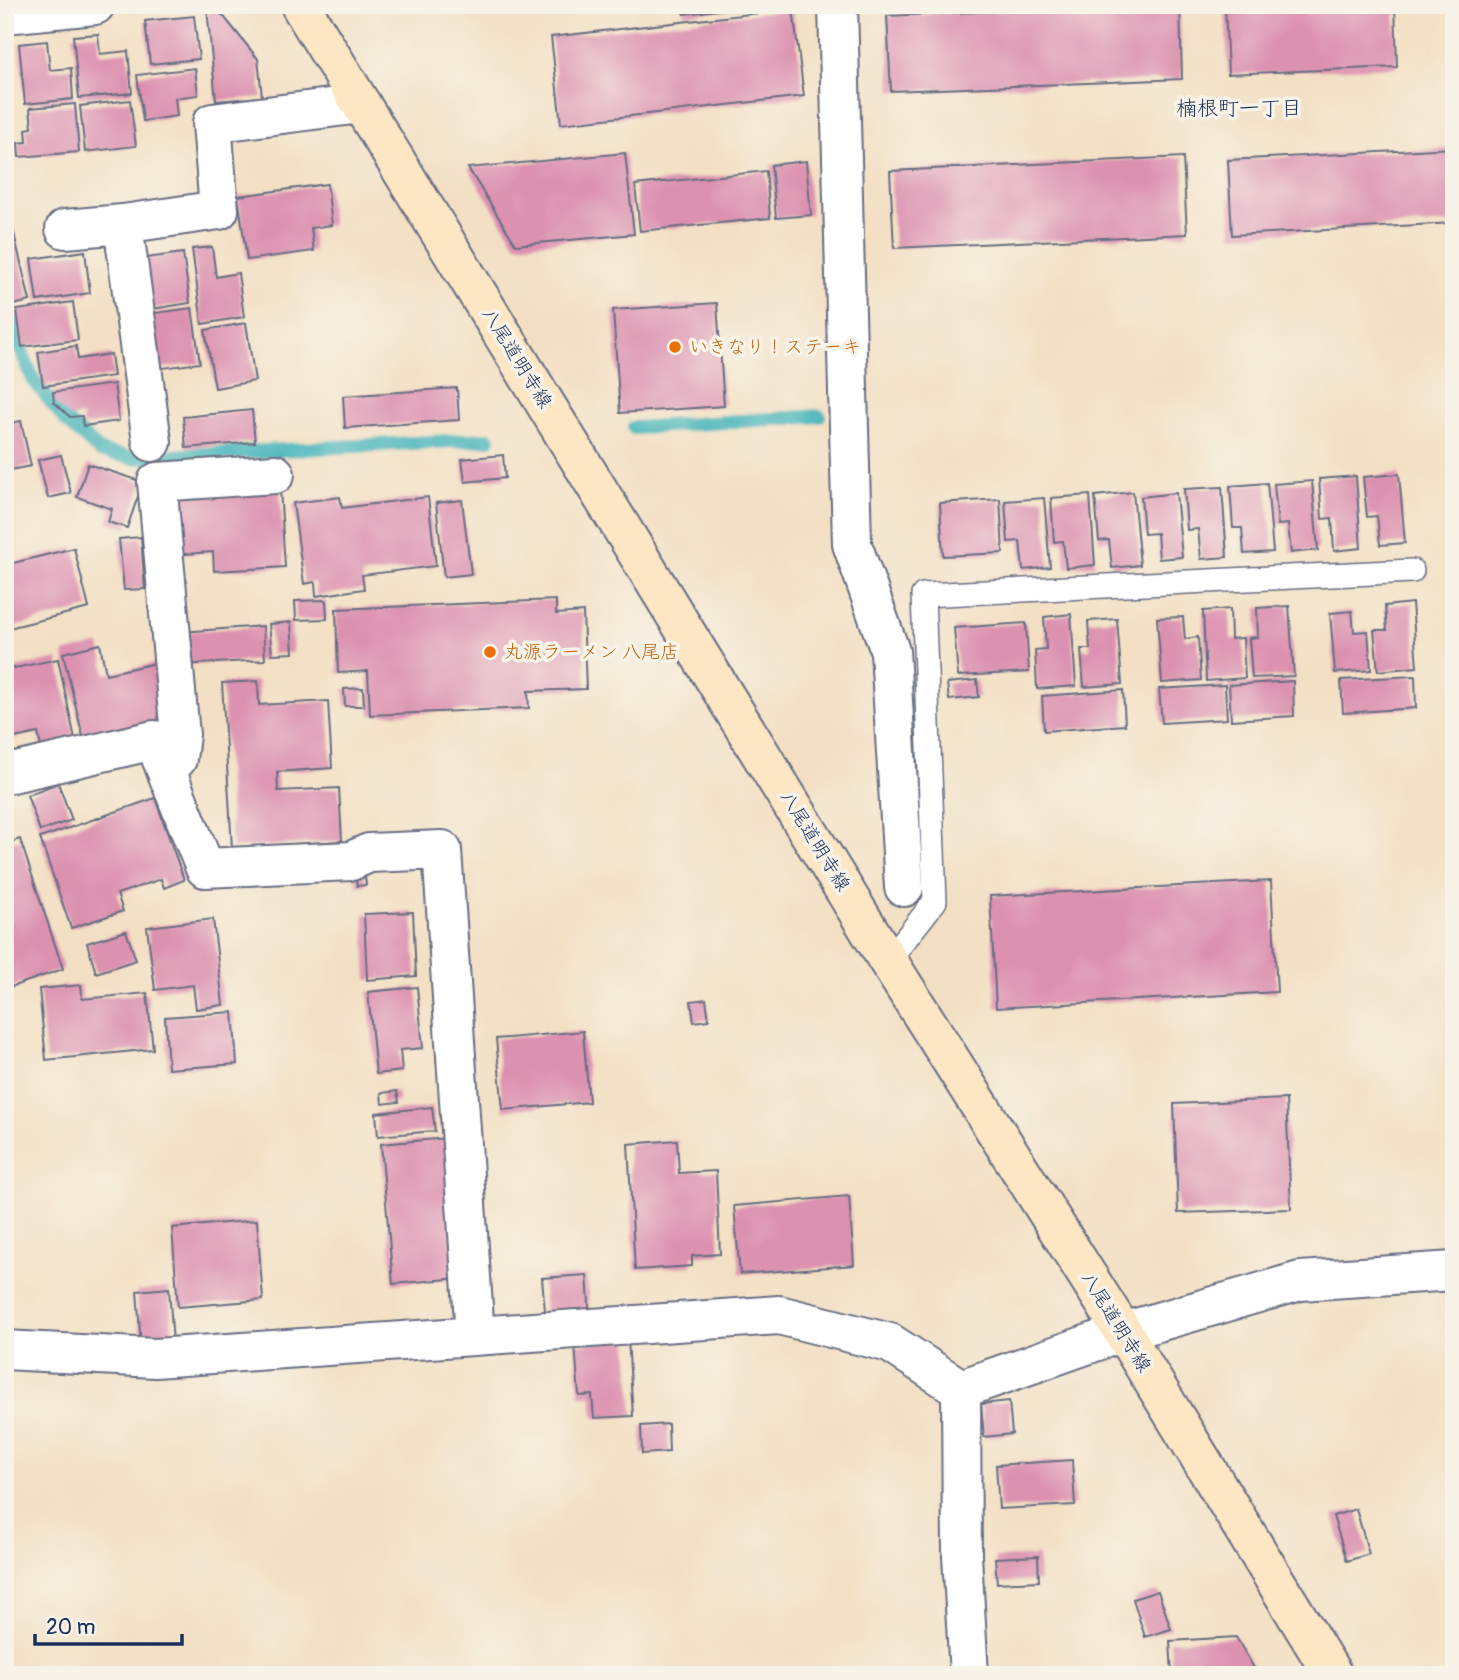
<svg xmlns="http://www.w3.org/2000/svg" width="1459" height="1680" viewBox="0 0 1459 1680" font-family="Pangolin,'Klee One',sans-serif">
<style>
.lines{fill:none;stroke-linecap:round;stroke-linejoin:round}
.stream{stroke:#44b4ba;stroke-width:14}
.building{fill:#dc91b0}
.lane-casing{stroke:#676d82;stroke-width:26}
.street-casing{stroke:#676d82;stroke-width:42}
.secondary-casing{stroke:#676d82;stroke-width:42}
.lane{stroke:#fff;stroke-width:23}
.street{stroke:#fff;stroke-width:38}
.secondary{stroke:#fce6c4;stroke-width:38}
.food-dot{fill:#e8710a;stroke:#f7f3e8;stroke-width:2.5}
.labels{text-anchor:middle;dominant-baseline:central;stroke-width:7;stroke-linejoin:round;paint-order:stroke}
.food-label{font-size:19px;fill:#c56008;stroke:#f7f3e8;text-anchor:start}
.street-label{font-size:19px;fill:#1b2f5e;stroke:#f7f3e8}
.neighbourhood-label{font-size:21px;fill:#1b2f5e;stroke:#f7f3e8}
</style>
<rect width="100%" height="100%" fill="#f7f3e8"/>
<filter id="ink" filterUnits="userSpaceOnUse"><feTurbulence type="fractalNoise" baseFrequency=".0143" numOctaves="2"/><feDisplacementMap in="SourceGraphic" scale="14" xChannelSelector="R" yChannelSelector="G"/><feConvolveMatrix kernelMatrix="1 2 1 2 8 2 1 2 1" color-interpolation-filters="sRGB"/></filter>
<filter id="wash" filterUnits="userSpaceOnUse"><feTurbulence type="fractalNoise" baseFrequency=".00686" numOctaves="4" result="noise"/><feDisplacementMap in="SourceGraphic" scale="28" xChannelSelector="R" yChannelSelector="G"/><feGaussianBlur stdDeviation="1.57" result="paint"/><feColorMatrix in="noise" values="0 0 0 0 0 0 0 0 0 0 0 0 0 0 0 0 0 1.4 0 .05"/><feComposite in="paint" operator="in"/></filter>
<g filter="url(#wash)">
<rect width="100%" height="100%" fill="#f3e0c4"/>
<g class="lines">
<path class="stream" d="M5,303L17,341L34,381L65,420L100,451L132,458L489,439
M634,428L819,416"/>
</g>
<g id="blocks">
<path class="building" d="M683,5H745V7L684,14Z
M1132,5H1180L1182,79L891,91L887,16Z
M1225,5H1395L1397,67L1228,74Z
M207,8H217L258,59L262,97L216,101Z
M793,9L804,96L561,124L551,37Z
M194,16L199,59L150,64L145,21Z
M98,34L100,54L128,51L132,93L79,98L73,36Z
M47,41L50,70L71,68L73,99L25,104L19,44Z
M195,68L198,95L175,98L177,116L143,121L137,75Z
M130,100L136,146L85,152L80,106Z
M75,104L79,152L19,157L18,143L27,142L26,129L32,128L30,108Z
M1454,148V223L1232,235L1228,160Z
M625,153L634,234L516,245L468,168Z
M1183,157L1187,234L894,248L890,171Z
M806,161L811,215L776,218L771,165Z
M766,171L770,218L640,231L635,185Z
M327,184L332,225L311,228L314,251L247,260L238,196Z
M12,225L30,301L9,306L5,289V227Z
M212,247L216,277L238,273L244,317L202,324L192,249Z
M85,251L90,293L37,301L31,259Z
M183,253L190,303L146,310L139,259Z
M73,302L78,340L22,347L17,310Z
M717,303L724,406L620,413L613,310Z
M192,308L200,363L156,369L148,314Z
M246,323L255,381L215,388L205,330Z
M76,346L78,359L111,354L114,376L43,386L38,352Z
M114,384L119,421L83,426L82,416L70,417L54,402L53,392Z
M457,388L459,420L345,428L343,396Z
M252,410L255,442L186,448L183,417Z
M21,421L31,466L5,471V424Z
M61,455L71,493L48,498L38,460Z
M503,455L505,478L465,482L462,459Z
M88,464L143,482L127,528L108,522L112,509L77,497Z
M1399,474L1405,543L1380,545L1377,516L1367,517L1363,477Z
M1356,476L1361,548L1334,551L1332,518L1322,519L1319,479Z
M1312,481L1318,550L1291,553L1288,524L1278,525L1274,484Z
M1267,483L1273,552L1244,554L1242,528H1233L1230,486Z
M1222,487L1227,557L1201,559L1198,529L1187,530L1184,489Z
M280,488L285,567L214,571L213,552L171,555L168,494Z
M1133,492L1140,565L1112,568L1109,540L1099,541L1095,496Z
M1176,493L1182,557L1159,559L1157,533L1144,534L1141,497Z
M1090,495L1095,565L1066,568L1063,541L1054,542L1051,498Z
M340,497L342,508L428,497L436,566L362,575L364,589L316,596L315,582L304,584L293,503Z
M1044,498L1050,567L1023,570L1020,541L1008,542L1005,501Z
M1000,499L1003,553L943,556L940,503Z
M462,500L471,574L444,577L436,503Z
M141,537L145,589L124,590L119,539Z
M74,548L89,608L5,629V565Z
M326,600L327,619L296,620L295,601Z
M556,600V614L583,612L586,689L528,691L529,708L370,715L368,671L338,673L336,609Z
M1412,603L1417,667L1378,671L1374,630H1387L1385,606Z
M1289,606L1294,676L1252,678L1249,638L1258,637L1257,608Z
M1230,609L1231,639L1243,638L1245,678L1206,681L1203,611Z
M1352,611L1354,632L1368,631L1371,670L1335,673L1330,613Z
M1071,614L1076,686L1037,689L1035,650L1046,649L1044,617Z
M1183,617L1185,639L1198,637L1201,680L1162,683L1157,618Z
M1117,619L1122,684L1084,687L1081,649H1090L1088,621Z
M291,622L293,653L272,654L269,624Z
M1026,623L1029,672L958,676L954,628Z
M263,626L265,660L183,665L181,632Z
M100,644L106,674L156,663L170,722L84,741L63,653Z
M58,659L75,739L41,747L38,733L5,740V670Z
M1415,676L1416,708L1343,713L1341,680Z
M977,680L979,697L949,700L947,683Z
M258,681L259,705L328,701L332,768L277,772L278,791L339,788L342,841L232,848L222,683Z
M1293,681L1294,716L1231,720L1229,685Z
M1225,685L1227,719L1162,723L1159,689Z
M363,688L364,706H345L344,689Z
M1123,690L1125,725L1044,731L1042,696Z
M58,783L72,820L40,831L27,795Z
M155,798L184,880L164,888L161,879L117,894L123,911L71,928L40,838Z
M20,839L63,969L5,989V844Z
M364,868L366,885L357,886L354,869Z
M1271,881L1277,992L996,1008L990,896Z
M413,912L416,976L367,980L364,914Z
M213,919L223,1005L196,1009L193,985L155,990L147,927Z
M126,931L136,960L96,973L87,943Z
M81,985L82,999L147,993L153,1049L46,1060L39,989Z
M417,987L423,1048L400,1050L402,1071L376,1074L368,992Z
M706,999L709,1020L694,1022L691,1001Z
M233,1012L237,1064L168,1069L165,1017Z
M583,1031L589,1102L503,1110L496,1039Z
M397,1091L399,1102L382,1104L381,1093Z
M1286,1099L1291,1209L1178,1213L1174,1104Z
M432,1107L435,1131L378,1136L376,1113Z
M447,1138L460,1278L393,1284L381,1144Z
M677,1140L679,1173L716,1171L720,1254L692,1256V1266L635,1270L628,1144Z
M849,1196L854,1265L740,1274L734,1206Z
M257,1220L263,1300L178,1307L172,1228Z
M587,1275L590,1318L546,1321L542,1278Z
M169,1288L173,1343L141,1346L137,1291Z
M628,1339L633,1416L594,1418L592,1395L579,1396L575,1344Z
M1009,1401L1012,1434L984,1437L981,1404Z
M668,1424L669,1452L642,1454L641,1426Z
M1072,1460L1075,1505L999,1509L996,1465Z
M1356,1509L1369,1554L1347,1561L1333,1516Z
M1038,1556L1039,1581L997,1583L995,1558Z
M1158,1591L1171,1629L1145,1637L1133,1599Z
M1236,1637L1258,1675H1172L1170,1641Z"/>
</g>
</g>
<g filter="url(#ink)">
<use href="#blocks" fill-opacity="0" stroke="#676d82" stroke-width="2"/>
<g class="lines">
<defs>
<path id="lane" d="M888,961L935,901L923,595L1412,571"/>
<path id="street" d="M838,5L852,544L890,651L904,887
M5,14L95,5
M123,224L152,442
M65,229L123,224L219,210L212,123L361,104
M166,770L177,759L180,735L157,482L275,474
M5,773H12L154,740L205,868L351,861L369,853L442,850L475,1336
M5,1350L155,1358L779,1315L890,1343L961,1389L1123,1332L1300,1281L1454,1271
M961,1389L962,1556L969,1675"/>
<path id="secondary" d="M300,5L888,961L1123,1332L1333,1675"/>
</defs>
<use href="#lane" class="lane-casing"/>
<use href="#street" class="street-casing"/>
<use href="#secondary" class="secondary-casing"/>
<use href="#lane" class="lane"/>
<use href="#street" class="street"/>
<use href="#secondary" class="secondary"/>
</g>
</g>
<g class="food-dot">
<circle cx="675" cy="347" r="7"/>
<circle cx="490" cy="652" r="7"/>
</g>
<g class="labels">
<g class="food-label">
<text x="689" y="347">いきなり！ステーキ</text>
<text x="504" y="652">丸源ラーメン 八尾店</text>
</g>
<g class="street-label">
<text transform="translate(517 358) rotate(58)">八尾道明寺線</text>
<text transform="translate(815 841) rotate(58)">八尾道明寺線</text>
<text transform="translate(1116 1322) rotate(58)">八尾道明寺線</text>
</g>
<g class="neighbourhood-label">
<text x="1239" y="108">楠根町一丁目</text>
</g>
</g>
<rect width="1459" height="1680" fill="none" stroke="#f7f3e8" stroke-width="28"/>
<path d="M35 1634v10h147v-10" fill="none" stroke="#1b2f5e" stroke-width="3.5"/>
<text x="46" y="1634" font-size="21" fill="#1b2f5e" stroke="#f7f3e8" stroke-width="5" paint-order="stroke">20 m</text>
</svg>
